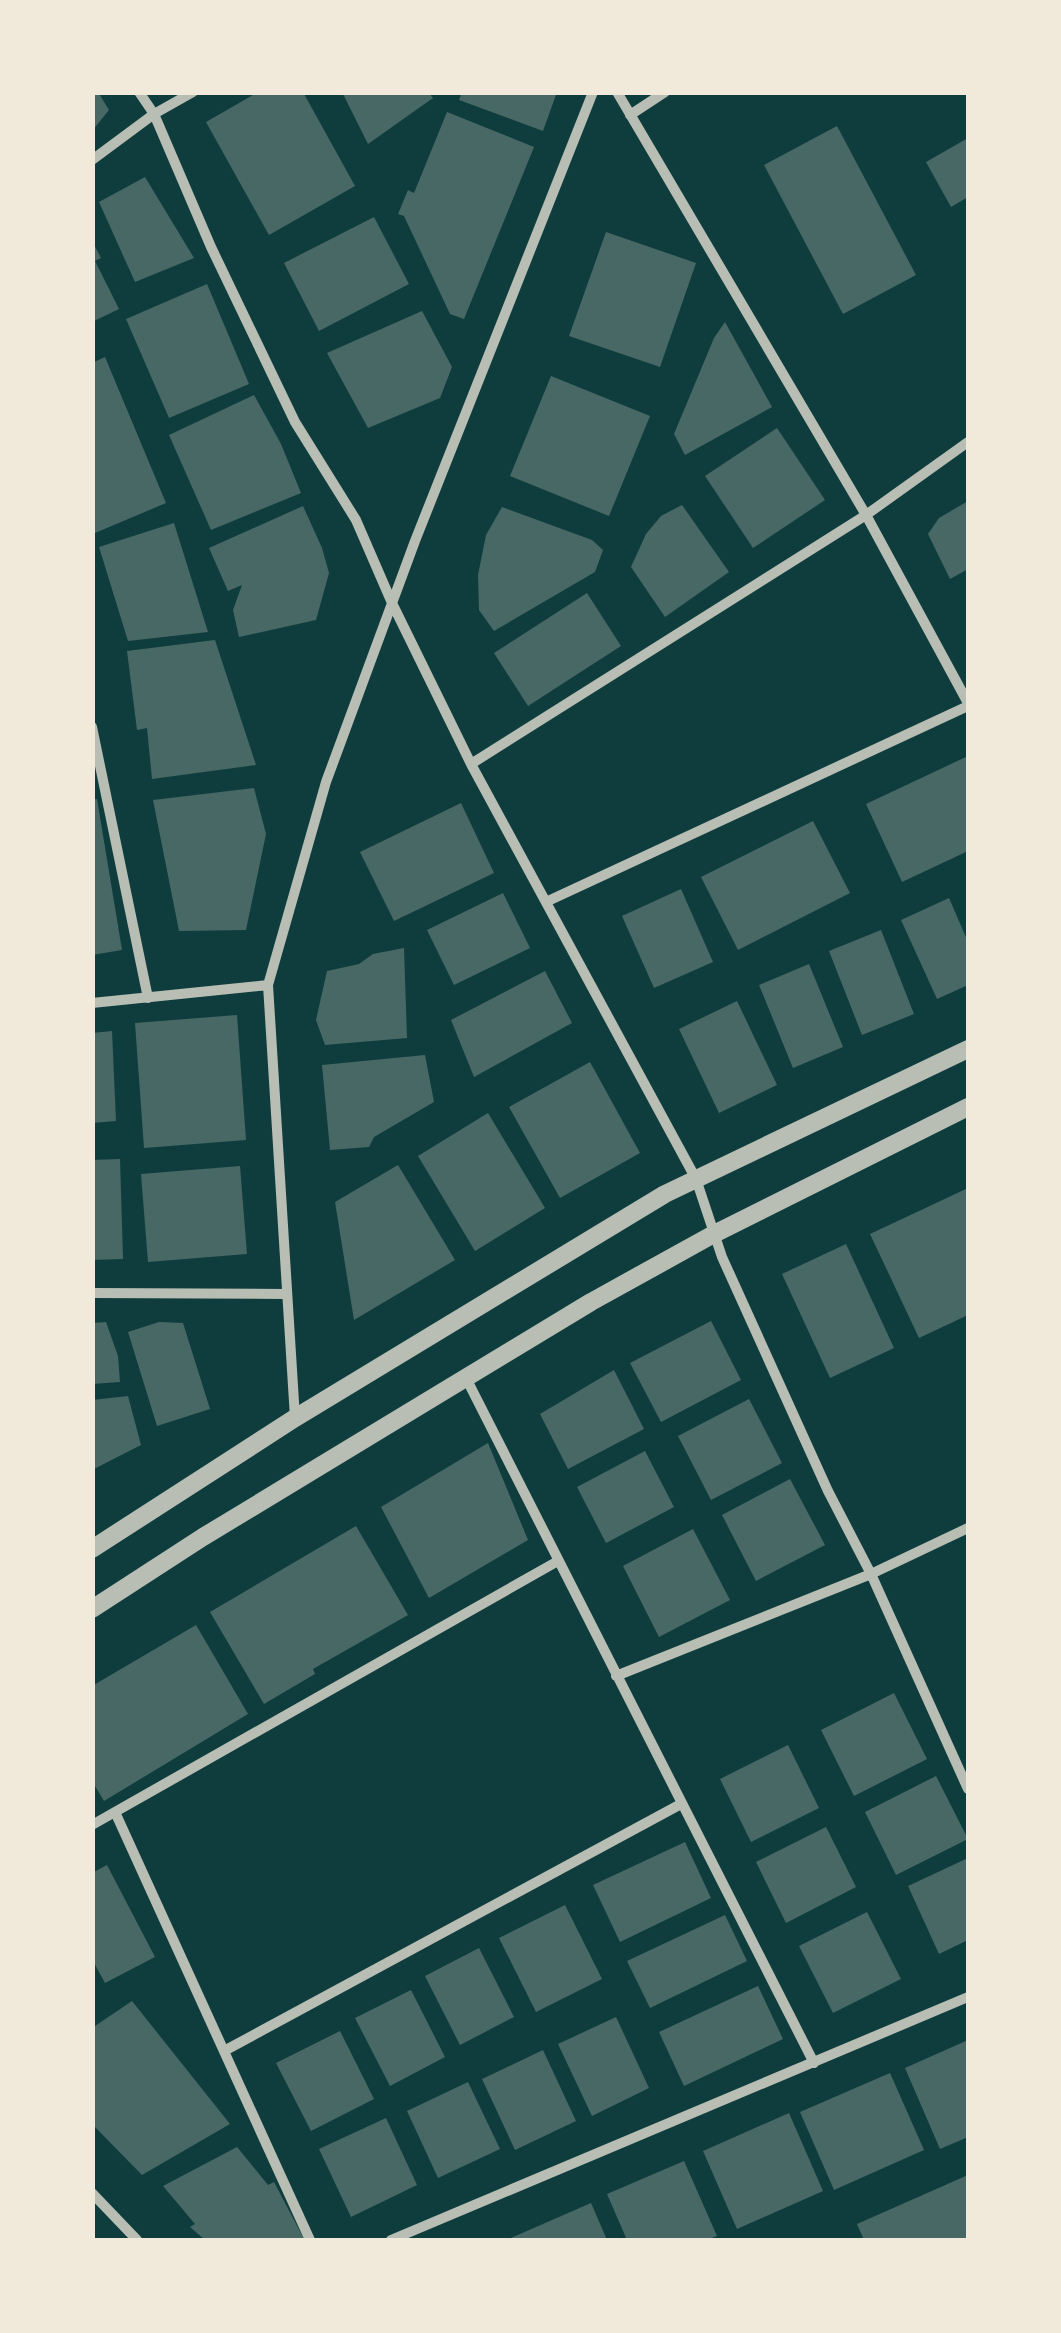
<svg xmlns="http://www.w3.org/2000/svg" width="1061" height="2333" viewBox="0 0 1061 2333" font-family="Karla,sans-serif">
<style>
.building{fill:#486865}
.lines{fill:none;stroke-linecap:round;stroke-linejoin:round}
.minor{stroke:#b8beb3;stroke-width:10}
.tertiary{stroke:#b8beb3;stroke-width:18}
</style>
<rect width="100%" height="100%" fill="#0f3d3e"/>
<path class="building" d="M92,92H98L109,110L92,131Z
M258,92H303L355,186L269,235L206,122Z
M342,92H428L433,98L368,144Z
M462,92H557L543,131L459,100Z
M447,112L534,147L464,319L450,314L404,216L398,214L408,190L414,193Z
M837,126L916,275L843,314L764,165Z
M968,138V197L951,207L926,162Z
M145,177L194,258L135,282L99,202Z
M374,217L409,284L319,331L284,263Z
M606,232L696,263L660,367L569,336Z
M92,241L101,258L95,261L119,309L92,322Z
M207,284L249,384L169,418L126,319Z
M422,311L452,367L440,398L368,428L327,353Z
M725,322L772,407L685,455L674,434L714,338Z
M105,357L166,503L95,533L92,527V363Z
M551,376L650,416L609,516L510,476Z
M254,395L281,444L301,493L211,530L169,435Z
M777,428L825,500L753,548L705,476Z
M968,501V569L950,579L928,534L939,518Z
M682,505L729,572L665,617L631,567L646,534L661,516Z
M303,506L322,548L329,573L316,620L239,637L233,610L242,585L228,591L209,548Z
M502,507L592,540L603,550L595,572L494,631L479,610L478,575L486,535Z
M174,523L208,632L128,641L99,547Z
M587,593L621,646L528,706L494,653Z
M215,640L256,765L152,779L147,728L137,730L127,651Z
M968,756V851L902,882L866,804Z
M254,788L266,834L246,930L179,931L153,800Z
M97,799L122,950L92,955V800Z
M461,803L494,873L394,921L360,852Z
M813,821L850,893L738,950L701,877Z
M681,889L713,962L654,988L622,916Z
M503,893L530,948L454,985L427,930Z
M949,898L968,942V985L937,999L901,920Z
M881,930L914,1014L862,1035L829,951Z
M404,948L407,1038L325,1045L316,1020L327,971L359,964L373,954Z
M809,964L843,1047L793,1068L759,985Z
M545,971L572,1023L474,1077L451,1020Z
M737,1001L777,1085L719,1113L679,1029Z
M237,1015L246,1140L144,1148L135,1023Z
M112,1031L116,1121L92,1123V1033Z
M425,1055L434,1102L374,1137L369,1147L330,1150L322,1065Z
M590,1062L640,1153L560,1198L509,1107Z
M488,1113L545,1208L475,1251L418,1156Z
M120,1159L123,1259L92,1260V1160Z
M398,1165L455,1260L354,1320L335,1202Z
M240,1166L247,1254L148,1262L141,1174Z
M968,1188V1315L919,1338L870,1234Z
M846,1244L894,1348L830,1378L782,1274Z
M711,1321L741,1380L661,1422L630,1363Z
M106,1322L118,1356L120,1382L92,1384V1323Z
M159,1322L183,1323L210,1409L157,1426L128,1332Z
M614,1370L644,1429L568,1469L540,1414Z
M128,1396L141,1445L92,1470V1400Z
M749,1399L782,1463L711,1500L678,1436Z
M488,1443L528,1540L429,1598L381,1507Z
M645,1451L674,1507L606,1543L577,1487Z
M790,1479L825,1545L756,1581L722,1515Z
M356,1526L408,1615L313,1669L315,1674L264,1704L210,1612Z
M693,1529L730,1600L659,1637L623,1566Z
M196,1625L248,1714L104,1801L92,1781V1686Z
M894,1693L927,1759L854,1796L821,1730Z
M788,1745L819,1808L751,1842L720,1779Z
M936,1776L968,1839L896,1875L865,1812Z
M826,1827L856,1887L786,1923L756,1862Z
M685,1842L711,1898L620,1942L593,1885Z
M968,1858V1940L939,1954L908,1886Z
M107,1865L155,1957L105,1983L92,1959V1873Z
M565,1905L602,1979L536,2012L499,1938Z
M867,1912L901,1979L833,2013L799,1946Z
M725,1915L747,1961L650,2008L627,1961Z
M479,1948L514,2017L460,2045L425,1976Z
M758,1986L783,2039L684,2086L659,2032Z
M411,1990L445,2057L390,2086L355,2018Z
M132,2001L230,2124L142,2175L92,2124V2028Z
M616,2017L649,2088L592,2116L558,2044Z
M340,2031L374,2099L311,2131L276,2063Z
M968,2040V2137L940,2149L905,2068Z
M543,2050L576,2121L515,2150L482,2079Z
M890,2073L924,2150L834,2190L800,2112Z
M468,2082L500,2149L438,2178L407,2111Z
M789,2113L823,2191L737,2229L703,2151Z
M386,2118L417,2185L351,2217L319,2149Z
M237,2147L268,2185L274,2182L304,2239L205,2240L190,2227L195,2224L163,2186Z
M684,2161L717,2236L706,2240H627L607,2194Z
M968,2175V2240H864L857,2224Z
M591,2203L607,2240H506Z"/>
<g class="lines">
<path class="minor" d="M139,92L154,114L211,247L295,422L356,520L392,603L471,764L696,1179L722,1257L828,1491L871,1574L968,1789
M617,92L866,515L968,703
M630,115L665,92
M92,160L154,114L193,92
M92,727L148,998
M471,764L866,515L968,442
M548,901L968,706
M92,1003L268,985
M92,1293L286,1294
M466,1378L814,2063
M295,1418L268,985L326,782L415,541L593,92
M616,1676L871,1574L968,1528
M115,1812L310,2240
M92,1825L558,1561
M224,2051L681,1804
M92,2193L137,2240
M391,2240L968,1997"/>
<path class="tertiary" d="M92,1549L295,1418L665,1194L968,1049
M92,1609L203,1537L591,1302L712,1235L968,1107"/>
</g>
<rect width="1061" height="2333" fill="none" stroke="#f1e9da" stroke-width="190"/>
</svg>
